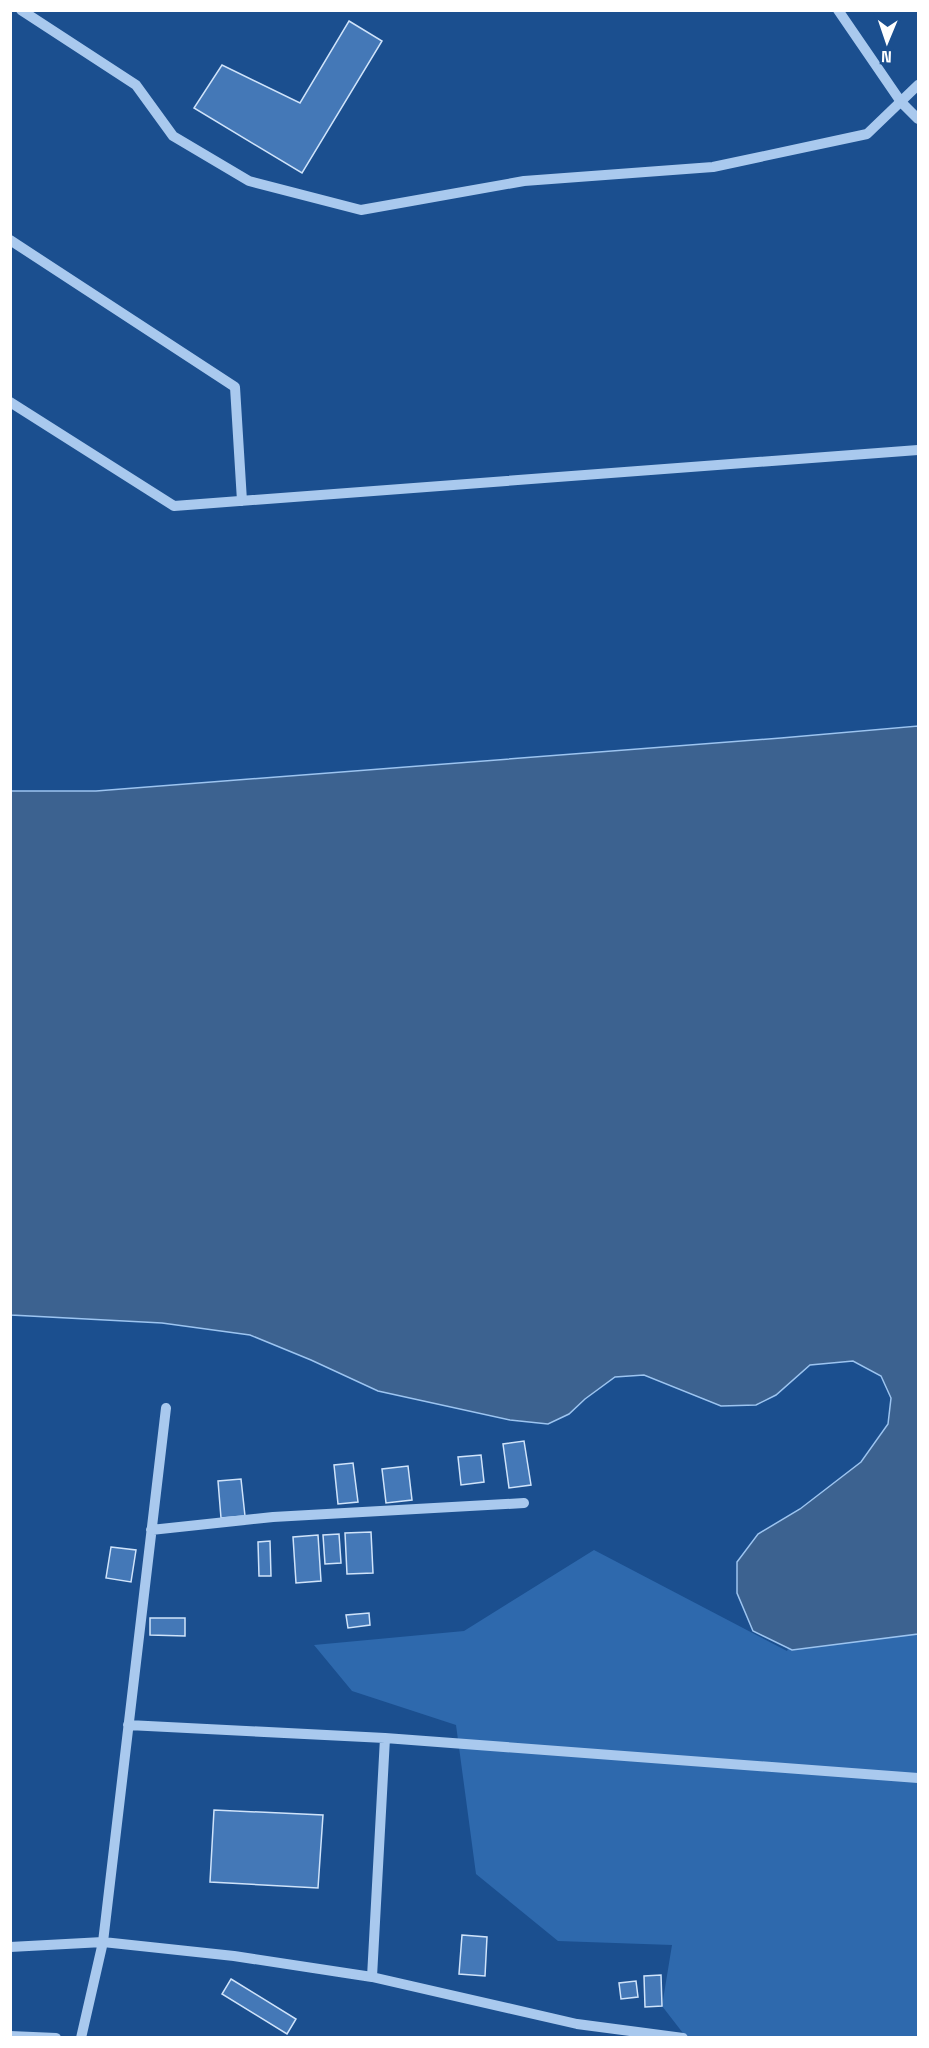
<svg xmlns="http://www.w3.org/2000/svg" width="929" height="2048" viewBox="0 0 929 2048" font-family="'Space Grotesk',sans-serif">
<style>
.green{fill:#2e69ad}
.water{fill:#3c6290;stroke:#9cc4f0;stroke-width:1.5}
.building{fill:#4478b7;stroke:#cfe3fa;stroke-width:1.5}
.lines{fill:none;stroke-linecap:round;stroke-linejoin:round}
.minor{stroke:#a9c9ee;stroke-width:10}
</style>
<rect width="100%" height="100%" fill="#1b4f8f"/>
<path class="green" d="M835,1549L918,1552V2037H686L662,2006L672,1945L558,1941L476,1874L456,1725L352,1691L314,1645L464,1631L594,1550L787,1651Z"/>
<path class="water" d="M918,726V1634L792,1650L753,1631L737,1593V1562L758,1534L800,1509L861,1462L888,1424L891,1398L881,1376L853,1361L810,1365L776,1395L756,1405L721,1406L644,1375L615,1377L585,1399L569,1414L548,1424L510,1420L378,1391L311,1360L250,1335L162,1323L11,1315V791H96L781,738Z"/>
<path class="building" d="M349,21L382,41L302,173L194,108L222,65L300,103Z
M524,1441L531,1485L509,1488L503,1444Z
M481,1455L484,1482L461,1485L458,1457Z
M353,1463L358,1502L338,1504L334,1465Z
M408,1466L412,1500L386,1503L382,1469Z
M241,1479L245,1516L221,1518L218,1481Z
M371,1532L373,1573L347,1574L345,1533Z
M339,1534L341,1563L325,1564L323,1535Z
M318,1535L321,1581L296,1583L293,1537Z
M270,1541L271,1576H259L258,1542Z
M111,1547L136,1550L131,1582L106,1578Z
M369,1613L370,1625L348,1628L346,1615Z
M150,1618H185V1636L150,1635Z
M214,1810L323,1815L318,1888L210,1882Z
M462,1935L487,1937L485,1976L459,1974Z
M661,1975L662,2006L645,2007L644,1976Z
M231,1979L296,2019L287,2034L222,1994Z
M636,1981L638,1997L621,1999L619,1983Z"/>
<g class="lines">
<path class="minor" d="M21,10L136,85L173,136L249,181L361,210L524,181L713,167L867,134L918,85
M838,10L901,102L918,119
M10,240L235,387L242,501
M10,402L174,506L918,450
M151,1530L273,1517L524,1503
M128,1725L385,1738L918,1778
M10,1947L103,1942L234,1956L372,1977L577,2024L683,2038
M372,1977L385,1738
M10,2036L56,2038
M81,2038L103,1942L166,1408"/>
</g>
<rect width="929" height="2048" fill="none" stroke="#ffffff" stroke-width="24"/>
<g transform="translate(887 42) rotate(182)" stroke="#1b4f8f" stroke-width="4.5" paint-order="stroke">
<path d="M0-4.5L10 22L0 15L-10 22Z" fill="#ffffff"/>
<text y="-9" font-size="16" font-weight="bold" text-anchor="middle" fill="#ffffff">N</text>
</g>
</svg>
